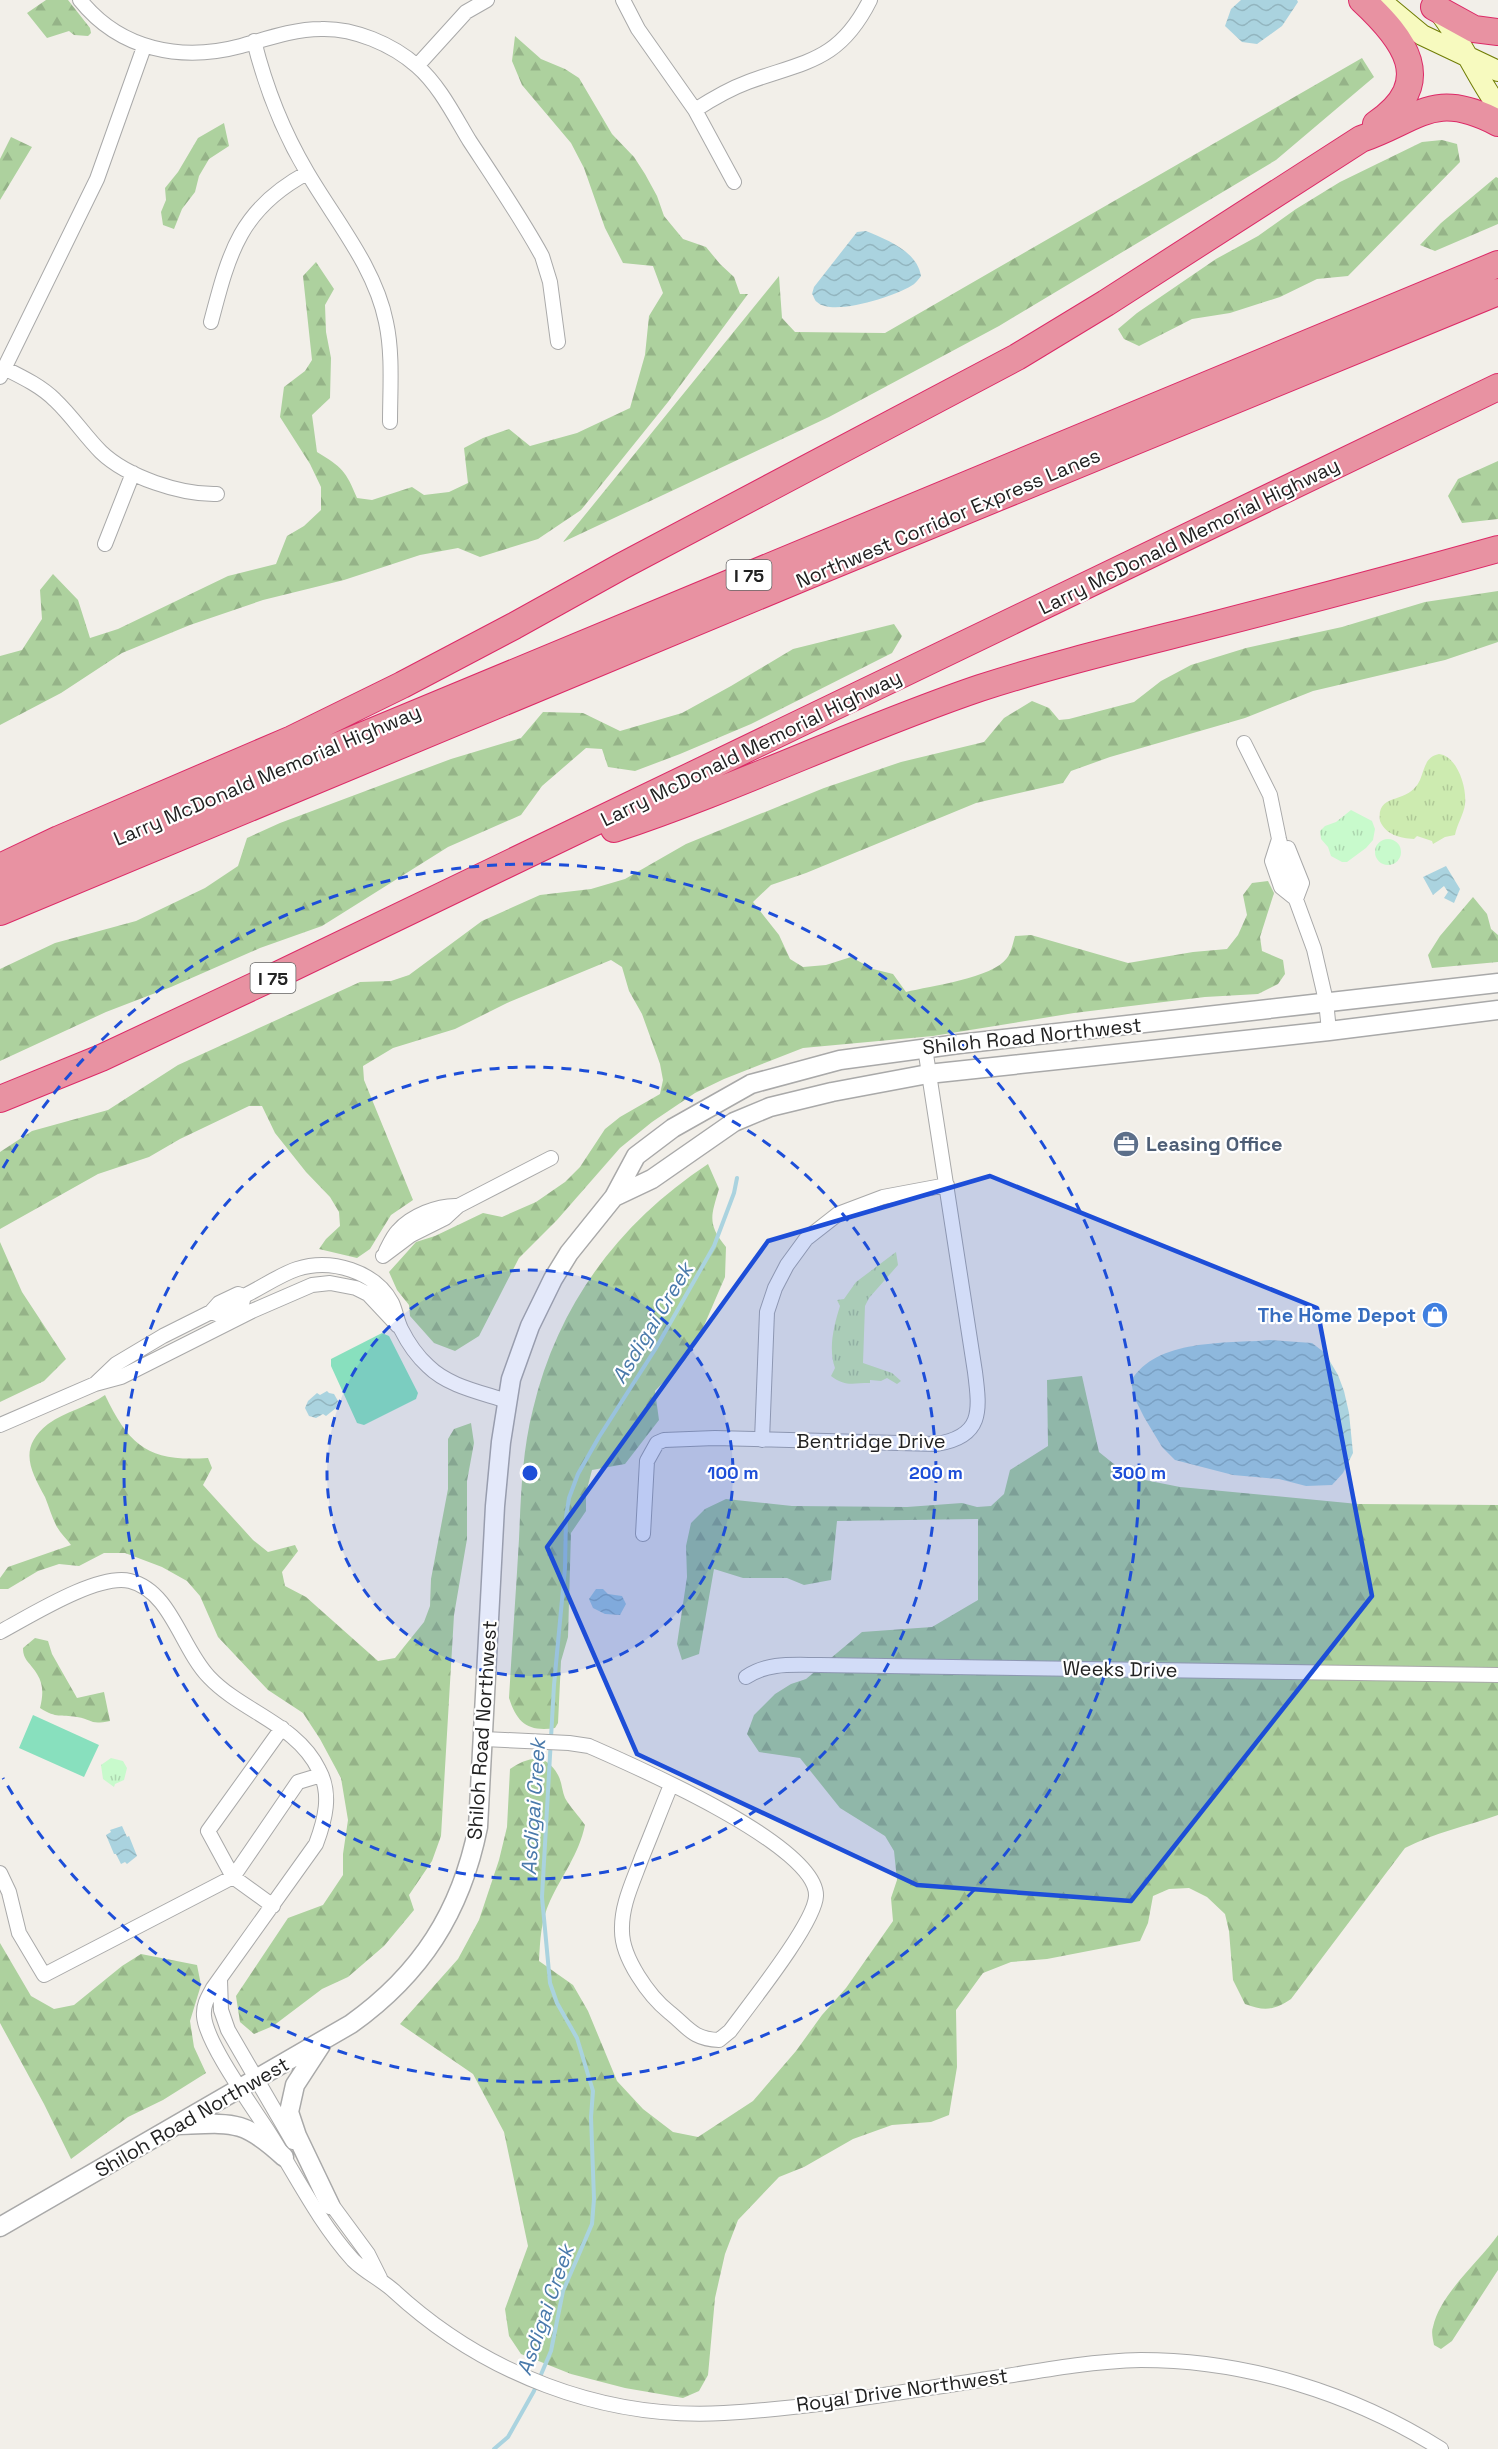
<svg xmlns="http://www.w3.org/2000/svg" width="1498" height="2449" viewBox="0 0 1498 2449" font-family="'Space Grotesk',sans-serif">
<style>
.grass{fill:url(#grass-tufts)}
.forest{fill:url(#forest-firs)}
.park{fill:url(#park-tufts)}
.pitch{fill:#88e0be}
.water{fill:url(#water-waves)}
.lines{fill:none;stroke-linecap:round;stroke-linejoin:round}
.stream{stroke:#aad3df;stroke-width:4}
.minor-casing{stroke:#a9a9a9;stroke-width:16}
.tertiary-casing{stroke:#a9a9a9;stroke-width:21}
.secondary-casing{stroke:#707d05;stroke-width:22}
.motorway-casing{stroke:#dc2a67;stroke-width:28}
.minor{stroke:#fff;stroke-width:14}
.tertiary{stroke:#fff;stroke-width:18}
.secondary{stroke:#f7fabf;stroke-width:20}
.motorway{stroke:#e892a2;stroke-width:26}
.marked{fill:#1d4ed8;fill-opacity:0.2;stroke:#1d4ed8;stroke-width:4.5;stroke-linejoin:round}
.ring{fill:none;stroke:#1d4ed8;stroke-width:3;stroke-dasharray:10 8}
.labels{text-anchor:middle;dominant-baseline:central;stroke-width:4.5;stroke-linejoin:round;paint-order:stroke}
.shield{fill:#fff;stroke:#646464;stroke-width:1.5}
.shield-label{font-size:18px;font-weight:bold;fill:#222}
.street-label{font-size:20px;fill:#222;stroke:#fff}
.service-label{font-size:20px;font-weight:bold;fill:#4e5e75;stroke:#fff;text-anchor:start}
.shop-label{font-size:20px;font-weight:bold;fill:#366cbe;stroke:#fff;text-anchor:end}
.water-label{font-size:21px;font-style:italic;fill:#4a7aab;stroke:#fff}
.centre{fill:#1d4ed8;stroke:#fff;stroke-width:3}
.ring-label{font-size:18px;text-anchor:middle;font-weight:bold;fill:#1d4ed8;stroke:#fff;stroke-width:4.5;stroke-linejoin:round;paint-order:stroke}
</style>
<defs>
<pattern id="grass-tufts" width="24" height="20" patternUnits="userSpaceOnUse" patternTransform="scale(1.5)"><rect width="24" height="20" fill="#cdebb0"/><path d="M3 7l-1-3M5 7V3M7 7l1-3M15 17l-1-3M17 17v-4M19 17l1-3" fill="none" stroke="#b0c997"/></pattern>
<pattern id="forest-firs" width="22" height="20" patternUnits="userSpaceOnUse" patternTransform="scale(1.5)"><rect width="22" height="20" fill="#add19e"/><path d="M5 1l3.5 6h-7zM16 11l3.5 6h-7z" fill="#95b388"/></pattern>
<pattern id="park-tufts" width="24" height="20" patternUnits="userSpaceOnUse" patternTransform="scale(1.5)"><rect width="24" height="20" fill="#c8facc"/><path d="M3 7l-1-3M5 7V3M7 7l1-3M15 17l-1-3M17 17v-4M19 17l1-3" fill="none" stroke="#acd6af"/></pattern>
<pattern id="water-waves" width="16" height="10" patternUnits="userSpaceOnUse" patternTransform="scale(1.5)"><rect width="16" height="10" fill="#aad3df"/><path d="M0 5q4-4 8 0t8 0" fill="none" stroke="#92b5bf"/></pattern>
</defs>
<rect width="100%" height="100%" fill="#f2efe9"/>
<path class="grass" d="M1439,754C1457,756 1467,787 1465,804C1464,814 1457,824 1455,835L1445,837L1433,844L1432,841L1417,836L1414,839C1400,838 1386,835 1380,821C1376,791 1408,806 1420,780C1425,768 1425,757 1439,754Z
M896,1252L898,1265L869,1298L865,1306L863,1363L892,1373L901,1381L897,1384L887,1378L881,1381L870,1380V1383C852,1383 846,1387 831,1376L835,1368C828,1349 834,1325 840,1306L837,1300L844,1299L856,1282Z"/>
<path class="forest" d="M46,0H68L90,28L91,33L88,36L74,35L69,31L47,38L27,13Z
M515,36L541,59L565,69L579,78L612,134L634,157L645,174L657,196L664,216L683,239L706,247L720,264L734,277L740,294H748L668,402L581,510L538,539L480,557L458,548L420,555L344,580L263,600L190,625L122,653L61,693L0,725V656L22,650L42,619L40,590L53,574L78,600L90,638L118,629L228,576L276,564L287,536L304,526L321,510V487L310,464L280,417L284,387L305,371L312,360L303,276L316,262L334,289L325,305L326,332L331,358L330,398L312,415L317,452C342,467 346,471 357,498L372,500L412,487L424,495L449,492L468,483L464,448L483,438L509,429L530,446L577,433L630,408L645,355L649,316L663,293L653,266L623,263L605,228L584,168L571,143L522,85L512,61Z
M1362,58L1374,77L1276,160L999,326L829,417L563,542L779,276L782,318L795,332L885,333Z
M224,123L229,146L209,159L199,176L195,192L182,209L174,229L163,225L161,212L166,200L165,188L178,172L198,138Z
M11,137L32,147L0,200V159Z
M1442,140L1457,144L1460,162L1348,276L1317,279L1280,297L1230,313L1192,319L1139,346L1124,339L1118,329L1137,313L1216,259L1258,236L1296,209L1340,182L1422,142Z
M1496,177L1498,178V224L1435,251L1420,245L1441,223Z
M1498,461V519L1462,523L1448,496L1458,479Z
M1498,591V642L1445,660L1313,691L1245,718L1110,757L1071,771L1063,783L976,803L806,873L771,885L753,902L779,935L790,959L803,967L826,965L851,957L873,969L893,974L906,992C930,986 993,978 1007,958C1011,953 1013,943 1015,936L1031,935L1128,963L1193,952L1227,949L1238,935L1247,915L1243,895L1252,883L1268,881L1274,893L1260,937L1262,951L1283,960L1285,974L1278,984L1258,994L1205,997L1147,1004L1074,1013L933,1036L803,1048L724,1079L695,1093L652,1122L620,1148L557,1220L519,1258L479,1336L455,1351L434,1343L410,1316L409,1305L397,1290L389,1272L416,1242L435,1236L483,1213L502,1217L536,1202L565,1182L580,1167L605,1129L620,1117L660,1094L663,1080L660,1064L642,1014L629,991L622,967L611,960L507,1003L455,1029L393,1048L363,1066L364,1080L413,1200L391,1215L370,1249L357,1258L319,1249L326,1239L340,1226L339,1212L330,1197L306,1172L275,1133L262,1106H249L180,1139L149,1157L98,1174L0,1229V1152L32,1131L108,1110L178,1065L360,982L391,981L409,975L482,921L540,895L591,889L625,879L686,844L824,788L901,762L984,742L1004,718L1032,701L1049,708L1059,720L1069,719L1134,702L1161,681L1191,665L1246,648L1342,627L1425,602Z
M894,624L902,636L892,653L751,724L680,754L635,771L608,767L602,749L586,748L542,786L521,815L448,847L322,926L260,948L171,987L106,1012L0,1061V969L55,943L136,921L205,888L238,866L247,838L280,823L451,759L521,738L543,712L583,713L620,731L682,713L731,686L793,649Z
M1473,897L1487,914L1491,929L1498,935V962L1432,968L1428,955L1440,936Z
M708,1164L719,1189C711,1216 707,1224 726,1247L725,1277L703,1328L685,1360L655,1391L659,1420L625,1464L592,1470L586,1493V1511L571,1533L568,1637L561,1661L558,1723L555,1728C528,1732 517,1723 509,1698C512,1645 516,1592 519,1539C521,1496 522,1452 533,1409C558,1304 619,1223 708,1164Z
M0,1242L22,1292L66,1359L44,1381L0,1402Z
M1082,1376L1099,1452L1130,1477L1180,1487L1358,1504L1498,1505V1815C1467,1826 1434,1833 1405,1848L1291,1999C1273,2011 1264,2011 1245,2004L1233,1980L1229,1931L1225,1914L1207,1897L1189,1888L1169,1889L1153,1896L1148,1923L1140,1941L1047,1959L1011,1962L983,1973L956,2010L957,2067L949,2115L931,2122L892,2125L853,2139L804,2167L779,2177L738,2220L725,2254L715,2298L708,2375L699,2391L683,2398L625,2388L571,2374L521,2354L509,2336L505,2309L528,2246L504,2132L473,2074L400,2024L458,1959L479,1920L499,1860L507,1827L510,1769C529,1757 545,1752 558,1775C562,1782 562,1791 565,1798C570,1807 579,1816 585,1825C579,1854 562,1875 550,1901C541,1920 540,1940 539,1961L573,1985L588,2011L617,2081L643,2109L673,2132L698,2137L753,2101L796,2051L822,2015L846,1988L893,1921L891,1898L897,1880L894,1851L885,1836L840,1808L800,1758L759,1752L747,1734L754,1715L775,1694L791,1684L806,1679L862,1632L932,1627L978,1600V1519L837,1521L831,1580L804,1585L787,1578H743L714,1569L699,1654L682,1660L677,1644L687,1577L686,1546L691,1523L705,1509L726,1499L792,1506L907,1507L962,1503L977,1507L991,1506L1004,1494L1010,1470L1048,1446L1047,1380Z
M105,1395C130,1447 149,1462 208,1458L212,1468L203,1485L253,1540L268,1552L295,1545L298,1551L282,1572L285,1586L306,1597L378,1661L395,1658L424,1622L430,1606L431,1579L448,1489V1439L454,1429L471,1423L474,1443L467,1481V1539L454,1615L441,1836L432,1861L409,1895L414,1910L384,1946L348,1977L322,1989L273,2026L254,2034L240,2022L236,1996L288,1918L323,1905L343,1875V1854L348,1820L341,1778L320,1739L303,1713L268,1690L218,1637L200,1596L187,1581L162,1567L125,1553H104L79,1566L59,1564L38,1571L8,1589H0V1578L8,1567L71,1545C67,1539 61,1534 57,1527C52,1518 49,1507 45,1497C30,1469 18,1448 48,1424C66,1411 88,1407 105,1395Z
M35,1638L48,1641L52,1654L77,1698L104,1692L110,1721C89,1725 94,1720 77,1717C59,1714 58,1719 40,1708C43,1696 44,1685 37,1674C31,1663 23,1661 23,1648Z
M0,1943L31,1996L54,2009L74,2005L122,1966L141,1954L197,1965L201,1985L190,2021L194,2047L206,2073L163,2100L128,2117L71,2159L44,2104L0,2023Z
M1498,2235V2270L1452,2341L1441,2349L1434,2345C1433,2340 1431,2332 1433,2327C1440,2294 1478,2263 1498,2235Z"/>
<path class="park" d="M1351,810L1372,821L1375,829L1373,840L1366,848L1347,862H1342L1331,856L1328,847L1321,839L1320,831L1325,826L1336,822Z
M1375 852a13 13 0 1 1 26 0a13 13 0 1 1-26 0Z
M111,1758L123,1761L127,1768L124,1780L115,1784L114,1787L103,1779L101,1765Z"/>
<path class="pitch" d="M382,1333L389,1336L418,1393L416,1399L364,1425L357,1423L331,1366V1359Z
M33,1715L99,1745L84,1777L19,1748Z"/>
<path class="water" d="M1241,0H1297L1298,2L1282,26L1257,44L1242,42L1225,26L1231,9Z
M866,231C887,240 917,251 921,276C918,280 915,284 911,286C895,296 832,317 817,302C814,300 814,296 812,294L814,287L857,232Z
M1446,866L1460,889L1454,903L1444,898L1448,892L1444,886L1433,895L1423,877Z
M1270,1340L1312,1343L1325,1353L1338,1375L1344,1391L1349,1413L1353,1453L1343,1473L1332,1485L1306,1486L1279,1479L1233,1475L1175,1460L1162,1447L1144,1417L1134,1397L1131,1381C1157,1338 1225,1344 1270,1340Z
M327,1391L329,1393L334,1394L338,1401L336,1408L326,1416L323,1414L316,1418L309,1416L305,1408L308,1401L317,1393L320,1395Z
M596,1589H603L608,1594L622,1596L626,1604L620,1615L605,1614L593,1608L589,1599Z
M122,1826L127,1837L129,1836L137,1856L127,1864L125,1862L121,1864L116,1854H114L106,1835L111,1832L110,1830Z"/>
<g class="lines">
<path class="stream" d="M494,2449L508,2437L534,2391L551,2351L563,2291L592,2224L594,2199L591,2117L593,2091L577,2038L557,2003L550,1983L542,1897L554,1685L565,1568L566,1517L569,1498L578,1474L599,1437L656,1348L714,1246L734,1193L737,1178"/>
<defs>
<path id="minor" d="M80,0C120,50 181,62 241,46C266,39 294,29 321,29C354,28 392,44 417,66C439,85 454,115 469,140C494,178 520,216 542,256L550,282L558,342
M623,0L638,29L695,110L734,182
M254,41C266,89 282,130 307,172C335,220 375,267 386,322C393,354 390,390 390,422
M417,66L466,12L487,0
M695,110C712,99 729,89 748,82C805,61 839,62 870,0
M211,322C229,253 240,209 307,173
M4,368C22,377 41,386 55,400C72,416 85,436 101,452C127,477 181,495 217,494
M0,377L97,179L144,47
M105,544L133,473
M1244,743L1270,795L1279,839L1291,886L1314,949L1326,1001L1329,1031
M1279,839L1272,861L1281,887L1296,899
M1288,848L1302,883L1296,899
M386,1251C389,1245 393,1236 398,1231C411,1216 438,1205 458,1206
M383,1256L411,1235L445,1218L458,1206L551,1158
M211,1312L219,1303L238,1294L244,1296
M95,1384L116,1364L163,1336L211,1312L219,1315L242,1304L244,1296C261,1288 279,1275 297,1269C331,1258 375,1271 392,1303C396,1312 397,1321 401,1329C408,1343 417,1356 428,1366C448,1386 480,1392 507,1401
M0,1425L95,1384L121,1377L252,1311L312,1285L330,1283L356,1288L368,1294L398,1326
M762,1440L767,1312L775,1288L787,1265L806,1239L838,1214L883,1197L947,1185
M643,1534L647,1461L657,1443L664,1440L715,1438L936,1444C983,1437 980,1411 975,1372L925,1048
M0,1632C30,1616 98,1573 130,1581C171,1591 181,1648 209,1677C242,1712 297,1724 319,1770C332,1794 325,1820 316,1844L213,1988C208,1997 203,2005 204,2016C206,2043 252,2106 268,2131C296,2175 318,2221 353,2260C365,2272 382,2280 394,2291C483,2373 602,2420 724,2413C815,2408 905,2391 995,2378C1043,2370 1092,2361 1141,2360C1246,2360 1352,2393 1441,2449
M746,1677C768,1662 793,1665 820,1665L1498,1675
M484,1739L569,1743L589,1746C632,1765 818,1845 816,1896C815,1923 749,2005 730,2031L719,2040C692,2039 688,2027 669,2012C649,1996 622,1958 622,1931C621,1905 633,1882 642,1857C652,1833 661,1809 671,1785
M0,1873L9,1892L19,1933L44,1975L233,1877L298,1782L321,1775
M273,1906L233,1877L208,1831L282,1728
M220,1980L221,2010L228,2030L293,2142
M326,2197L368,2254L380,2278"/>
<path id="tertiary" d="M614,1197L652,1179L734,1122L770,1107L832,1092L928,1074L1329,1031L1498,1010
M321,2045L295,2085L289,2112L297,2136L330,2205
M178,2125C233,2123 243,2119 284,2157
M0,2227L351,2024C421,1974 461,1912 478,1827L495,1506L501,1442L511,1379L530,1326L553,1279L569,1253L614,1197L636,1156L673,1128L751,1084L840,1060L959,1044L1498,983"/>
<path id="secondary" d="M1380,0L1422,35L1498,71
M1439,12C1462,41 1476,76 1498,107"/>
<path id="motorway" d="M1362,0C1404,39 1438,82 1376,124
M1434,7L1474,29L1498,32
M614,829C738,788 856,730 980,688C1054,664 1130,646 1205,627C1303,602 1401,576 1498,549
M0,867L59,839L292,739L402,685L514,626L622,566L1017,357L1106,303L1361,139C1419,119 1433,89 1498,123
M0,886L1498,264
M0,912L807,576L1498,292
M0,1099L101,1058L267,980L1498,387"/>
</defs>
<use href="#minor" class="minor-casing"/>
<use href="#tertiary" class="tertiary-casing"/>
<use href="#secondary" class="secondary-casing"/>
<use href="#motorway" class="motorway-casing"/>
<use href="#minor" class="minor"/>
<use href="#tertiary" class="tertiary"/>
<use href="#secondary" class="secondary"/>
<use href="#motorway" class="motorway"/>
</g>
<path class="marked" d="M990,1176L1317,1308L1372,1596L1131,1901L917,1885L637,1754L547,1547L768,1241Z"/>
<circle cx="530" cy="1473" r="203" fill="#1d4ed8" fill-opacity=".12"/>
<g class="ring">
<circle cx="530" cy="1473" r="203"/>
<circle cx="530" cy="1473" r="406"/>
<path d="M3 1168A609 609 0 1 1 3 1778"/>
</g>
<defs>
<symbol id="office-disc" viewBox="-11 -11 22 22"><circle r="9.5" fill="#5c6f8a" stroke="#fff"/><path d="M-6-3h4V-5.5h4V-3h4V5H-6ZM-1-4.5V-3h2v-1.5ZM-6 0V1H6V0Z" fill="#fff"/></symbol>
<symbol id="shop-disc" viewBox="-11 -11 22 22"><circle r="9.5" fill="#3f7fe0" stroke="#fff"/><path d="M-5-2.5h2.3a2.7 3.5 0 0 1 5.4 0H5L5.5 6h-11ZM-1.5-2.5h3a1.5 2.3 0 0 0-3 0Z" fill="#fff"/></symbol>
</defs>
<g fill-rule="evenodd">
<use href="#office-disc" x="1111" y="1129" width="30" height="30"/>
<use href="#shop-disc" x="1420" y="1300" width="30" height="30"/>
</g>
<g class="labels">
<g class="shield">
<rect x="726.5" y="560" width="45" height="30" rx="4.5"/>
<rect x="250.5" y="963" width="45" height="30" rx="4.5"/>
</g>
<g class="shield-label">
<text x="749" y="575">I 75</text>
<text x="273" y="978">I 75</text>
</g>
<g class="street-label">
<text transform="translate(948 518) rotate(-23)">Northwest Corridor Express Lanes</text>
<text transform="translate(1189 536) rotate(-26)">Larry McDonald Memorial Highway</text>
<text transform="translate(751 748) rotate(-26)">Larry McDonald Memorial Highway</text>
<text transform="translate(267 775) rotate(-23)">Larry McDonald Memorial Highway</text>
<text transform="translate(1032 1036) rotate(-6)">Shiloh Road Northwest</text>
<text x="871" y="1441">Bentridge Drive</text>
<text transform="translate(1120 1669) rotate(1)">Weeks Drive</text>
<text transform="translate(482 1730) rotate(-86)">Shiloh Road Northwest</text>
<text transform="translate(192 2117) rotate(-30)">Shiloh Road Northwest</text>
<text transform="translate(902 2390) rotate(-8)">Royal Drive Northwest</text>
</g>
<g class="service-label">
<text x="1146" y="1144">Leasing Office</text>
</g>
<g class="shop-label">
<text x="1416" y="1315">The Home Depot</text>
</g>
<g class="water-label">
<text transform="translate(652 1323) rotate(-59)">Asdigai Creek</text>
<text transform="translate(533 1807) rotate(-86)">Asdigai Creek</text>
<text transform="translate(545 2310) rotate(-71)">Asdigai Creek</text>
</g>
</g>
<circle cx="530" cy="1473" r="9" class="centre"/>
<g class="ring-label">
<text x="733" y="1479">100 m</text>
<text x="936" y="1479">200 m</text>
<text x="1139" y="1479">300 m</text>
</g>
</svg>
